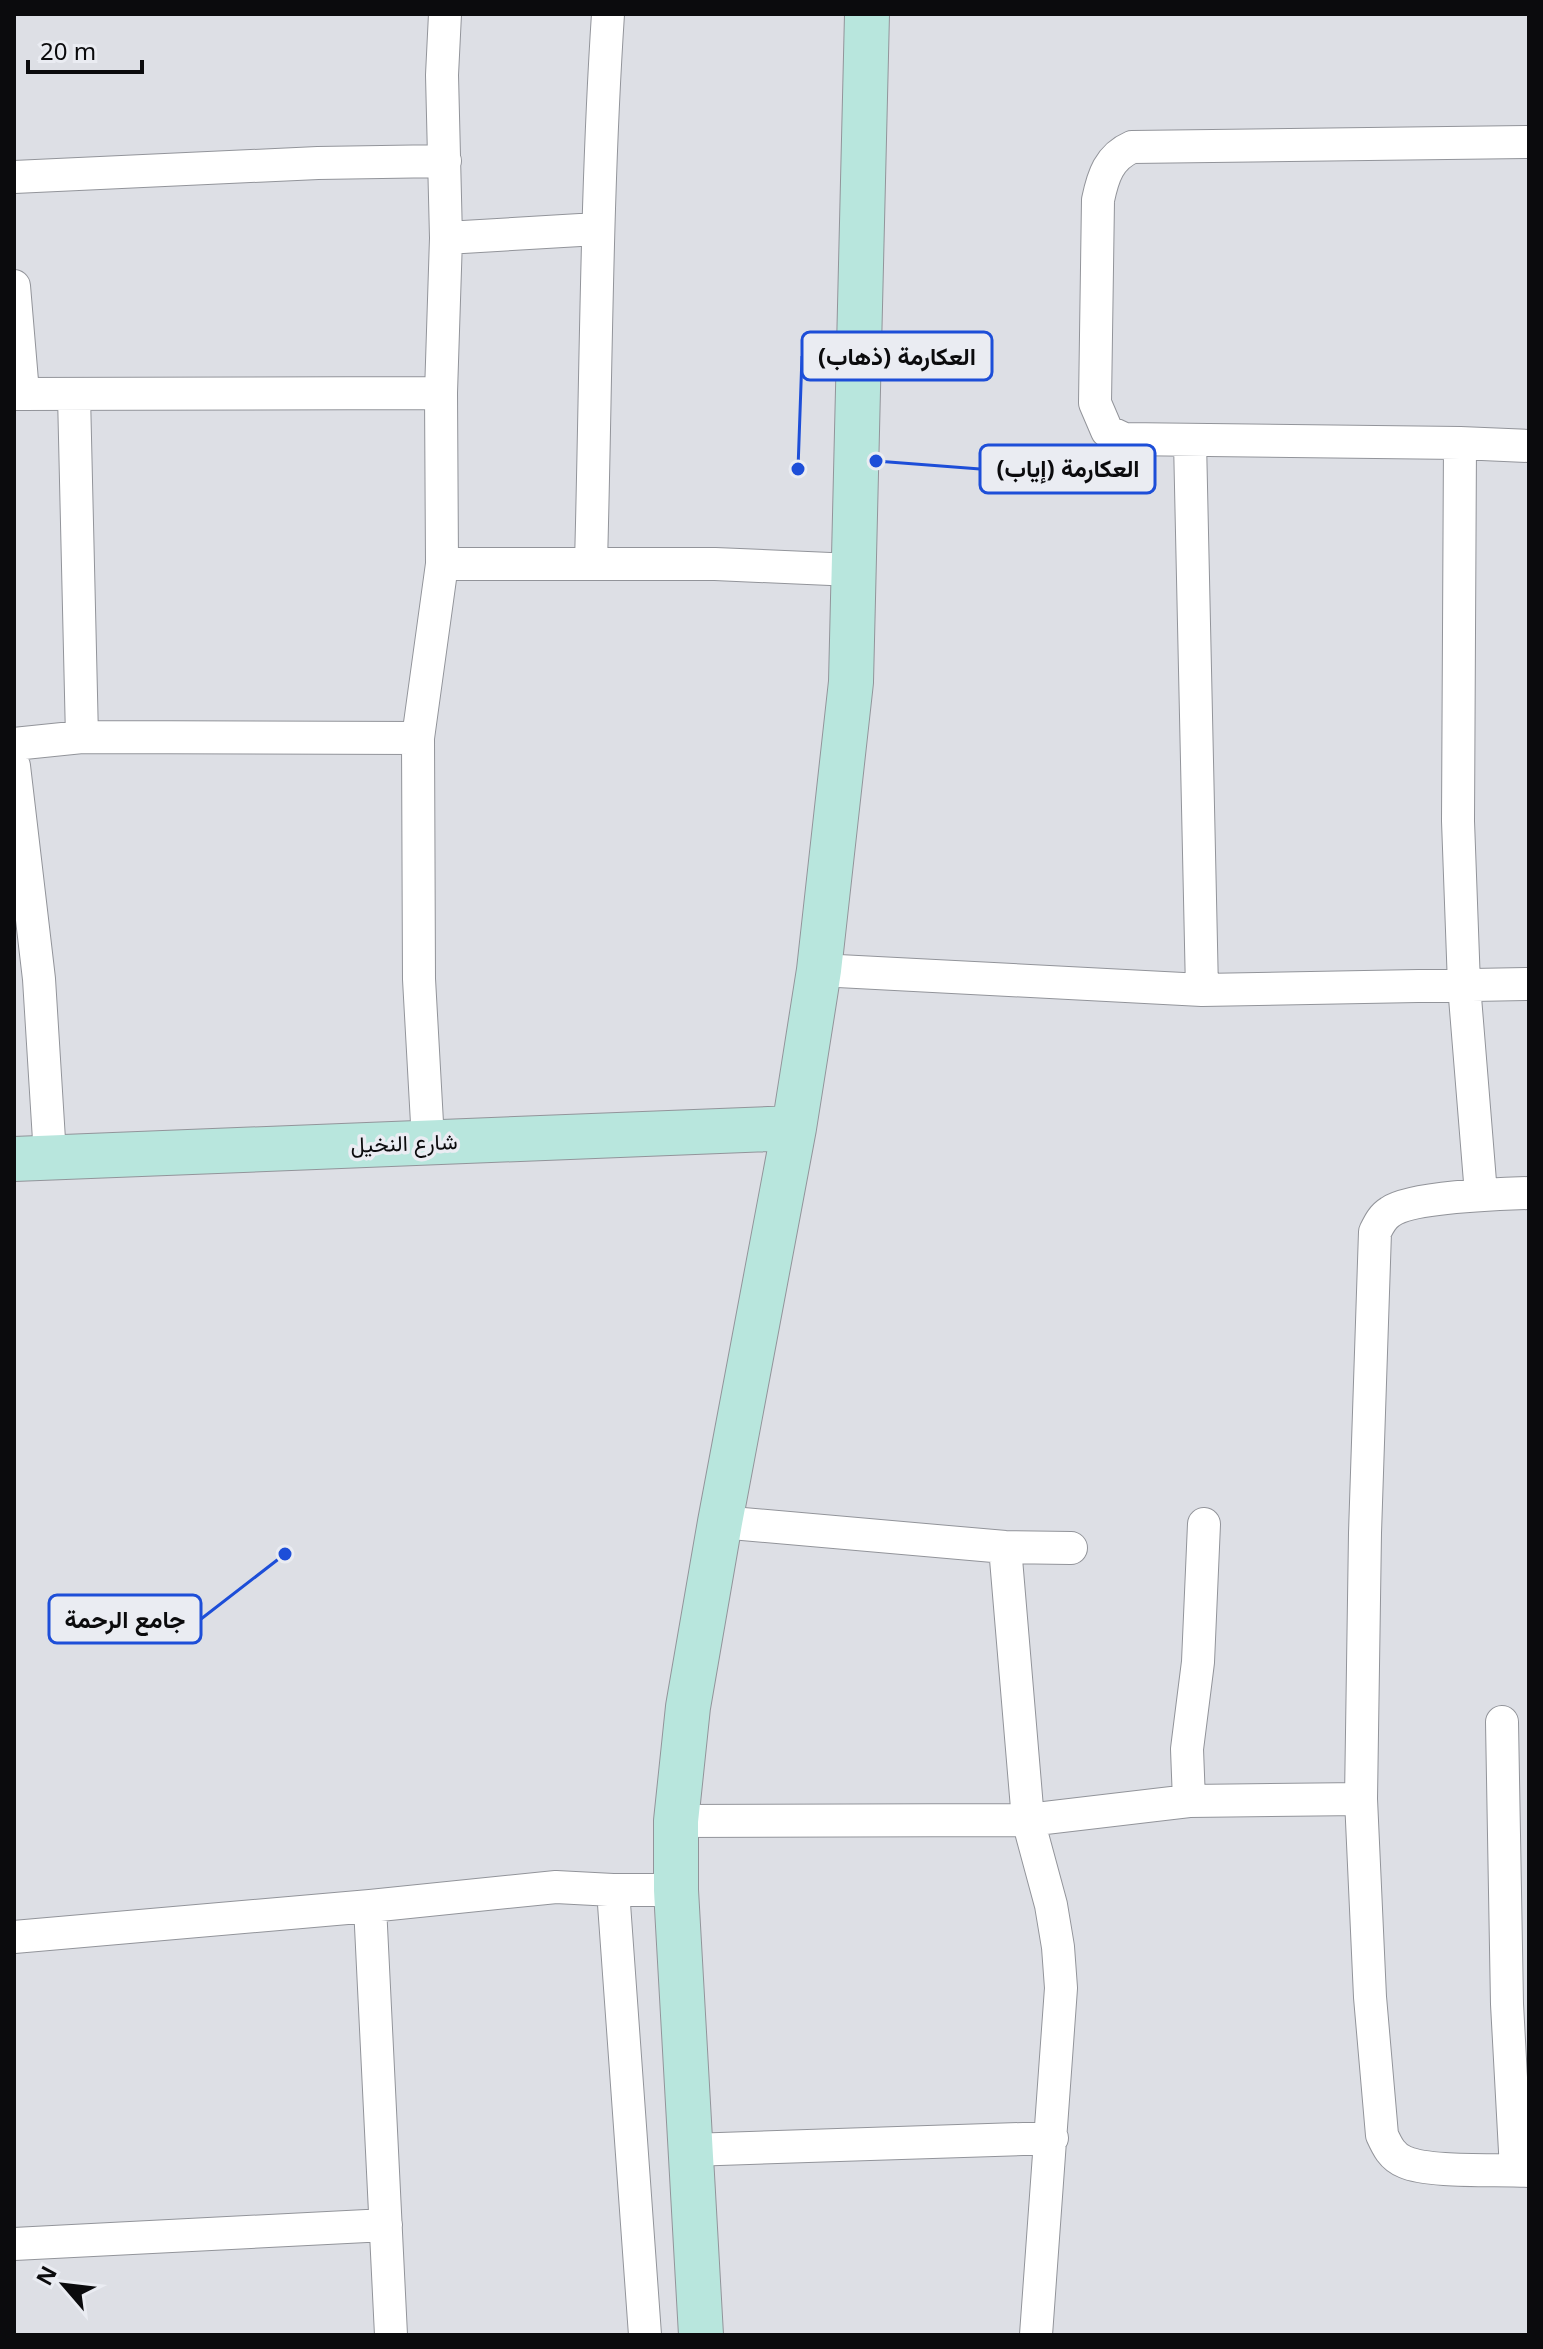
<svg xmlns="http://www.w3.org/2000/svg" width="1543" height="2349" viewBox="0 0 1543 2349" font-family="'Noto Sans',Vazirmatn,sans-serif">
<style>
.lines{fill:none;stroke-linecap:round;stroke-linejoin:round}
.street-casing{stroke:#92949a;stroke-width:34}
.secondary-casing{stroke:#92949a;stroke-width:46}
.street{stroke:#fff;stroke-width:32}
.secondary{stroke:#b8e6dd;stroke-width:44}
.labels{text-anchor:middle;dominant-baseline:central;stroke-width:7;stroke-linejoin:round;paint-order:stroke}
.street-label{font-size:22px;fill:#0b0b0d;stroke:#eaecf2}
.leader{fill:none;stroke:#1d4ed8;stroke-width:3}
.callout-dot{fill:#1d4ed8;stroke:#eaecf2;stroke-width:3}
.callout{fill:#eaecf2;stroke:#1d4ed8;stroke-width:3}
.callout-label{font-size:24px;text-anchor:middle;font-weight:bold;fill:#0b0b0d}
</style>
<rect width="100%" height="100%" fill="#dddfe5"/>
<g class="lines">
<defs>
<path id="street" d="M1529,142L1132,147C1109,157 1103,176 1098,200L1095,403L1107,431L1124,439L1460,443L1529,446
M14,177L318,163L445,161
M446,238L597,229
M14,286L23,393
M14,394L441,393
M74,395L82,737
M1190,441L1202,990
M1460,443L1458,821L1464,985L1481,1194
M591,563C596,380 596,197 608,14
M442,564H715L853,570
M14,744L82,737L418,738
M14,766L39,979L50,1156
M819,970L1202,990L1529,984
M428,1141L419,979L418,738L442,564L441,393L446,238L442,75L445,14
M1529,1193C1500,1194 1411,1197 1390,1212C1382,1217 1379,1224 1375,1232L1365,1533L1361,1799L1370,1997L1382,2135C1387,2146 1392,2157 1405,2162C1430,2173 1498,2169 1529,2171
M720,1522L1005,1547L1071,1548
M1005,1547L1028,1820L1051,1905L1058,1947L1061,1988L1036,2335
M1502,1722L1507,2004L1516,2170
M1189,1801L1187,1749L1198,1662L1204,1524
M676,1821L1028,1820L1189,1801L1361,1799
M613,1890H676
M370,1906L391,2335
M14,1937L370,1906L556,1887L613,1890L645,2335
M690,2150L1052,2138
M14,2244L386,2225"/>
<path id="secondary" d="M14,1159L794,1128
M701,2335L676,1890V1821L688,1707L720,1522L794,1128L819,970L851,682L867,14"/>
</defs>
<use href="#street" class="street-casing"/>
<use href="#secondary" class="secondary-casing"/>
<use href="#street" class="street"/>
<use href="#secondary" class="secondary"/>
</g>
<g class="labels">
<g class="street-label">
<text transform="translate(404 1142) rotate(-2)">شارع النخيل</text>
</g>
</g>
<path class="leader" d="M798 469L802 356M876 461L980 469M285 1554L201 1619"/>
<g class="callout-dot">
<circle cx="798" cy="469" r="8"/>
<circle cx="876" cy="461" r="8"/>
<circle cx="285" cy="1554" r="8"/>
</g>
<g class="callout">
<rect x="802" y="332" width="190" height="48" rx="8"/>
<rect x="980" y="445" width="175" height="48" rx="8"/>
<rect x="49" y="1595" width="152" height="48" rx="8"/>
</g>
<g class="callout-label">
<text x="897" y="365">العكارمة (ذهاب)</text>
<text x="1068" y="477">العكارمة (إياب)</text>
<text x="125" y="1628">جامع الرحمة</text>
</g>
<rect width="1543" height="2349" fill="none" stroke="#0b0b0d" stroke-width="32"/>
<g transform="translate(64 2285) rotate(298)" stroke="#eaecf2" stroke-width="6" paint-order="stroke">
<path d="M0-6L14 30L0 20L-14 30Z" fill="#0b0b0d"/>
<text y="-12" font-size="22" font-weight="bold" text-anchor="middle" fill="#0b0b0d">N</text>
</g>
<path d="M28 60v12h114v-12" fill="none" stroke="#0b0b0d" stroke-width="4"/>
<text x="40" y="60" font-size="24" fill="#0b0b0d" stroke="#eaecf2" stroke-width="6" paint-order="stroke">20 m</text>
</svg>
